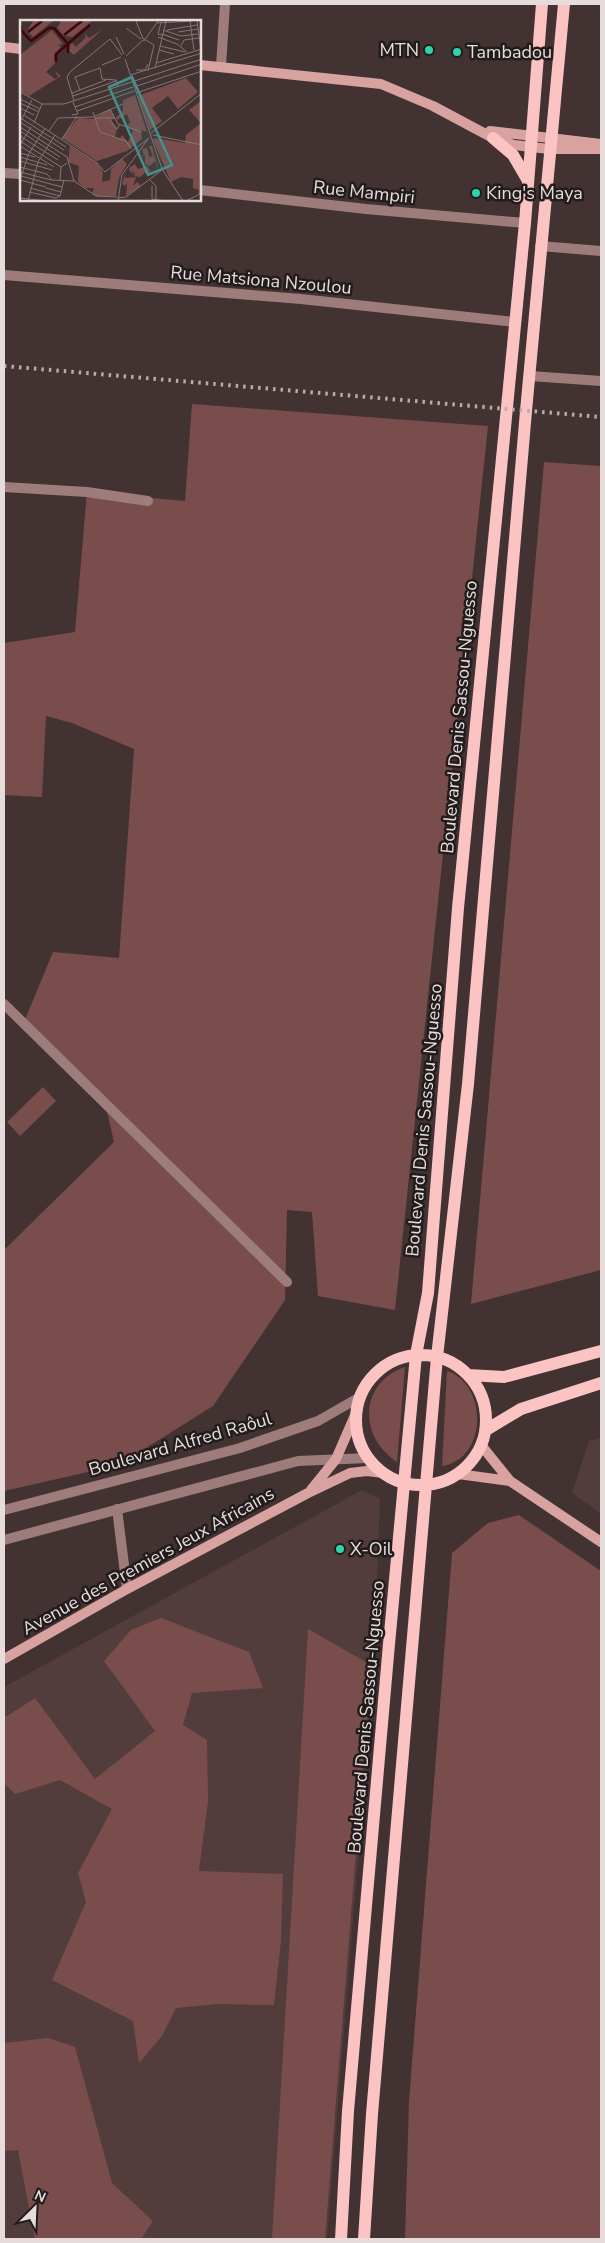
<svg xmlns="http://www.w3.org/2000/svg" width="605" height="2243" viewBox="0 0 605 2243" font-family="'Nunito Sans',sans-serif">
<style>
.built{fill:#523d3c}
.green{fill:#794d4c}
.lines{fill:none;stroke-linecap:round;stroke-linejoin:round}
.street{stroke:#9d7c7b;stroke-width:10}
.secondary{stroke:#d7a2a0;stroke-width:10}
.primary{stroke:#fbc4c2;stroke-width:12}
.rail{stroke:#b7abab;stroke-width:4;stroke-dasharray:2.5 5;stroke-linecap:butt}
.poi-dot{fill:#2ed4aa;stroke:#231c1c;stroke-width:2}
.labels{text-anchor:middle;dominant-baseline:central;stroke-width:5;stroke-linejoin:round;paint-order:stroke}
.poi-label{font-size:18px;fill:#e6dcdc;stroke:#231c1c;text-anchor:start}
.street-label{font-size:18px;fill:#e6dcdc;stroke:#231c1c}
.inset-river{fill:none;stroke:#43030b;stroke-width:2.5}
.inset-road{fill:none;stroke:#847676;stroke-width:1}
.view{fill:#45908a;fill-opacity:0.15;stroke:#45908a;stroke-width:2.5}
.inset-edge{fill:none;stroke:#e6dcdc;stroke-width:2.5}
</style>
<rect width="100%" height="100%" fill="#423232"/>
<path class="built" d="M601,1438V1514L572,1493L589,1441Z
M362,1490L380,1498L374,1662L327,2239H4V1687Z"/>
<path class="green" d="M192,404L488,426L395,1310L318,1296L312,1212L287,1210L285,1300L213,1406L119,1465L4,1491V1250L114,1142L106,1107L22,1027L53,952L119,958L134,749L72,723L46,716L42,797L4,795V643L75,632L87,492L185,501Z
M544,462L601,466V1270L471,1304Z
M43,1087L56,1101L20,1136L7,1122Z
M405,1367L397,1462C358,1436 359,1383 405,1367Z
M447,1371C488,1384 488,1459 442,1466Z
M519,1515L601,1571V2239H405L409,2101L452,1553L488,1523Z
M161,1618L249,1652L263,1688L192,1693L183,1725L207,1740L208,1801L199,1871L283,1874L281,1940L274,2005L218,2004L176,2008L162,2036L139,2063L133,2021L52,1980L86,1902L78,1873L112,1809L60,1780L15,1794L4,1783V1718L35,1698L95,1779L155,1731L104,1661L131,1630Z
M308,1629L371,1665L325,2239H272Z
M48,2038L75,2047L112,2183L153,2221L141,2239H35L18,2150L4,2151V2043Z"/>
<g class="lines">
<path class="street" d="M221,66L225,4
M4,173L21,174
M200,190L366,209L525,223
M540,246L601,251
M4,275L301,299L514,322
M530,376L601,381
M4,487L87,492L148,501
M4,1004L287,1282
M117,1509L127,1589
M4,1510L240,1448L318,1421L360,1397
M4,1540L298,1461L368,1458"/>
<path class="secondary" d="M4,47L21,49
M200,65L381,84L433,106L493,138L514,145L549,149H601
M490,131L601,144
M481,1445L510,1481L601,1542
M458,1474L510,1481
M311,1490L336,1459L356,1413
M4,1659L127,1589L308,1493L350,1473L367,1471L383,1473"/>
<path class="primary" d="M493,138L513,155L527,179
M356 1420a65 65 0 1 1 130 0a65 65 0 1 1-130 0Z
M468,1375L504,1377L601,1351
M486,1430L521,1409L601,1383
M341,2239L348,2111L389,1644L416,1355L428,1293L458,908L525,223L542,4
M364,2239L372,2114L437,1357L468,1084L526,411L564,4"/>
<path class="rail" d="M4,366L601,417"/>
</g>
<g class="poi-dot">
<circle cx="429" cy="50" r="5"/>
<circle cx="457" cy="52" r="5"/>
<circle cx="476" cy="193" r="5"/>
<circle cx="340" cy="1549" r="5"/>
</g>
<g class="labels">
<g class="poi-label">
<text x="419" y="50" text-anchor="end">MTN</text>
<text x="467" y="52">Tambadou</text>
<text x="486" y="193">King's Maya</text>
<text x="350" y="1549">X-Oil</text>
</g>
<g class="street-label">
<text transform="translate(364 192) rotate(6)">Rue Mampiri</text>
<text transform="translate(261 280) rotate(5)">Rue Matsiona Nzoulou</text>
<text transform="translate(459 717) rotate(-85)">Boulevard Denis Sassou-Nguesso</text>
<text transform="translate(424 1120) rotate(-85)">Boulevard Denis Sassou-Nguesso</text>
<text transform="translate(180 1444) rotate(-16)">Boulevard Alfred Raôul</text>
<text transform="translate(148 1561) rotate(-29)">Avenue des Premiers Jeux Africains</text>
<text transform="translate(366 1717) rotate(-85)">Boulevard Denis Sassou-Nguesso</text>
</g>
</g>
<g transform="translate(20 20)">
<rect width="181" height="181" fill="#423232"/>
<path d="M13,1H33L13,17L7,11ZM41,1H72L52,17L44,16L37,8ZM32,10L43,24L38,25L41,27L34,35L35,43L26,52L35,59L38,57L35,51L41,56L9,76L0,71V35ZM82,10L54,35L49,31L50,25L52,23L56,27L66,17L64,13L69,18ZM166,58L178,72L158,89L148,76L132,88L142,101L130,110L118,76ZM115,75L127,112L121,110L122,119L107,131L77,141L42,118L58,98L73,99L90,89L95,98L91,100L97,109L95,117L100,119L102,115L108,122L113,110L107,107L110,102L107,94L97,100L96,97L103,91V80ZM181,81V173L178,174L179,170L173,168V159L161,157L151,162L133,120L135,118L165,123L166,115L181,103L169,90ZM50,126L77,143L83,152L82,162L90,160L91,149L102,139L107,144L99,158L96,176H76L72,173L74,168H65L58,162L59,146L48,142ZM129,126H132L139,151L135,141L130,146L125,144V136L118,135H124L122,129L127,128L129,137L133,136ZM115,144L118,149L127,146L133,155L127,151L120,157L113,156L116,154L110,153L116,152H110L109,148ZM106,151L105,158L116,157L113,166L117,162L121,166L106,176L107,163L105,166L102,164Z" fill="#794d4c"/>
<path class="inset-river" d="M1,6V10L11,21L29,8H34L48,24V33M8,12L22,1M44,15L62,1M36,42V34L70,5"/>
<path class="inset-road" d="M116,1L123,19M170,1L174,30M177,1L182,37M137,3L173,1M141,3L138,14L142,15M106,8L121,19M143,10L161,16L178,14M147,10L177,5M158,12L178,9M142,14L159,20M96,17L104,34M138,17L157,24L167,32M124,18V21L138,1M126,20L134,25L128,51M140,26L165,32M161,26L164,20L179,18M139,30L154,34M106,36L123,20M105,39L142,149L163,181M136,43L182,29M82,45L101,37M135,48L146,1M116,50H125L128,44M110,55L182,33M114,67L182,44M60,70L55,57L80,48L82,59L96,60L98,66M0,72L22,84H44L182,39M52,73L86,60M116,73L182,51M53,76L96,61M0,79L20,89M54,81L47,57L50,52L90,19L102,35M0,83L19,92M55,87L113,67M0,88L14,95M90,89L98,104L122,112M57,91L114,71M73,92L75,98H95M4,95L76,142L85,152L129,118M52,95L58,94L53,82M75,98L80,112L106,121L111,129M2,99L46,127M1,100L12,80M90,100L97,109L100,104M0,102L44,130M14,103L22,84M0,107L47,137L54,161M0,111L40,137M29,111L38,98L73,97L103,84M131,113L182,73M133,115L182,125M0,116L38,140M42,119L57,96M0,121L41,147M0,125L11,107M0,126L34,147M0,133L15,137M0,137L27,145M0,141L32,150M0,147L27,154L32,160L54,161L76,176L97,177M0,152L31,160M1,156L42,167M129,159L136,166V179M0,160L26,167M40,160L41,147L47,143M0,161L8,135L25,108M132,166V179L146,181M10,168L40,176M26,168L41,172M9,172L36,178L40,176L44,160M0,178L26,181M98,178L106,177L142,150M8,181L18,142L35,115M98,181L102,155L128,119M166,181L182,173"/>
<path class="view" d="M112,57L152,145L128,155L89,67Z"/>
<rect width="181" height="181" class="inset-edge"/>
</g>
<rect width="605" height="2243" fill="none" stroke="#e6dcdc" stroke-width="10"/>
<g transform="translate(35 2208) rotate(24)" stroke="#231c1c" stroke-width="4" paint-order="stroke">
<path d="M0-4L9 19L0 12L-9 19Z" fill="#e6dcdc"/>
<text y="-8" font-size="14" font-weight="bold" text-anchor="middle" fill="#e6dcdc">N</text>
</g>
</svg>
